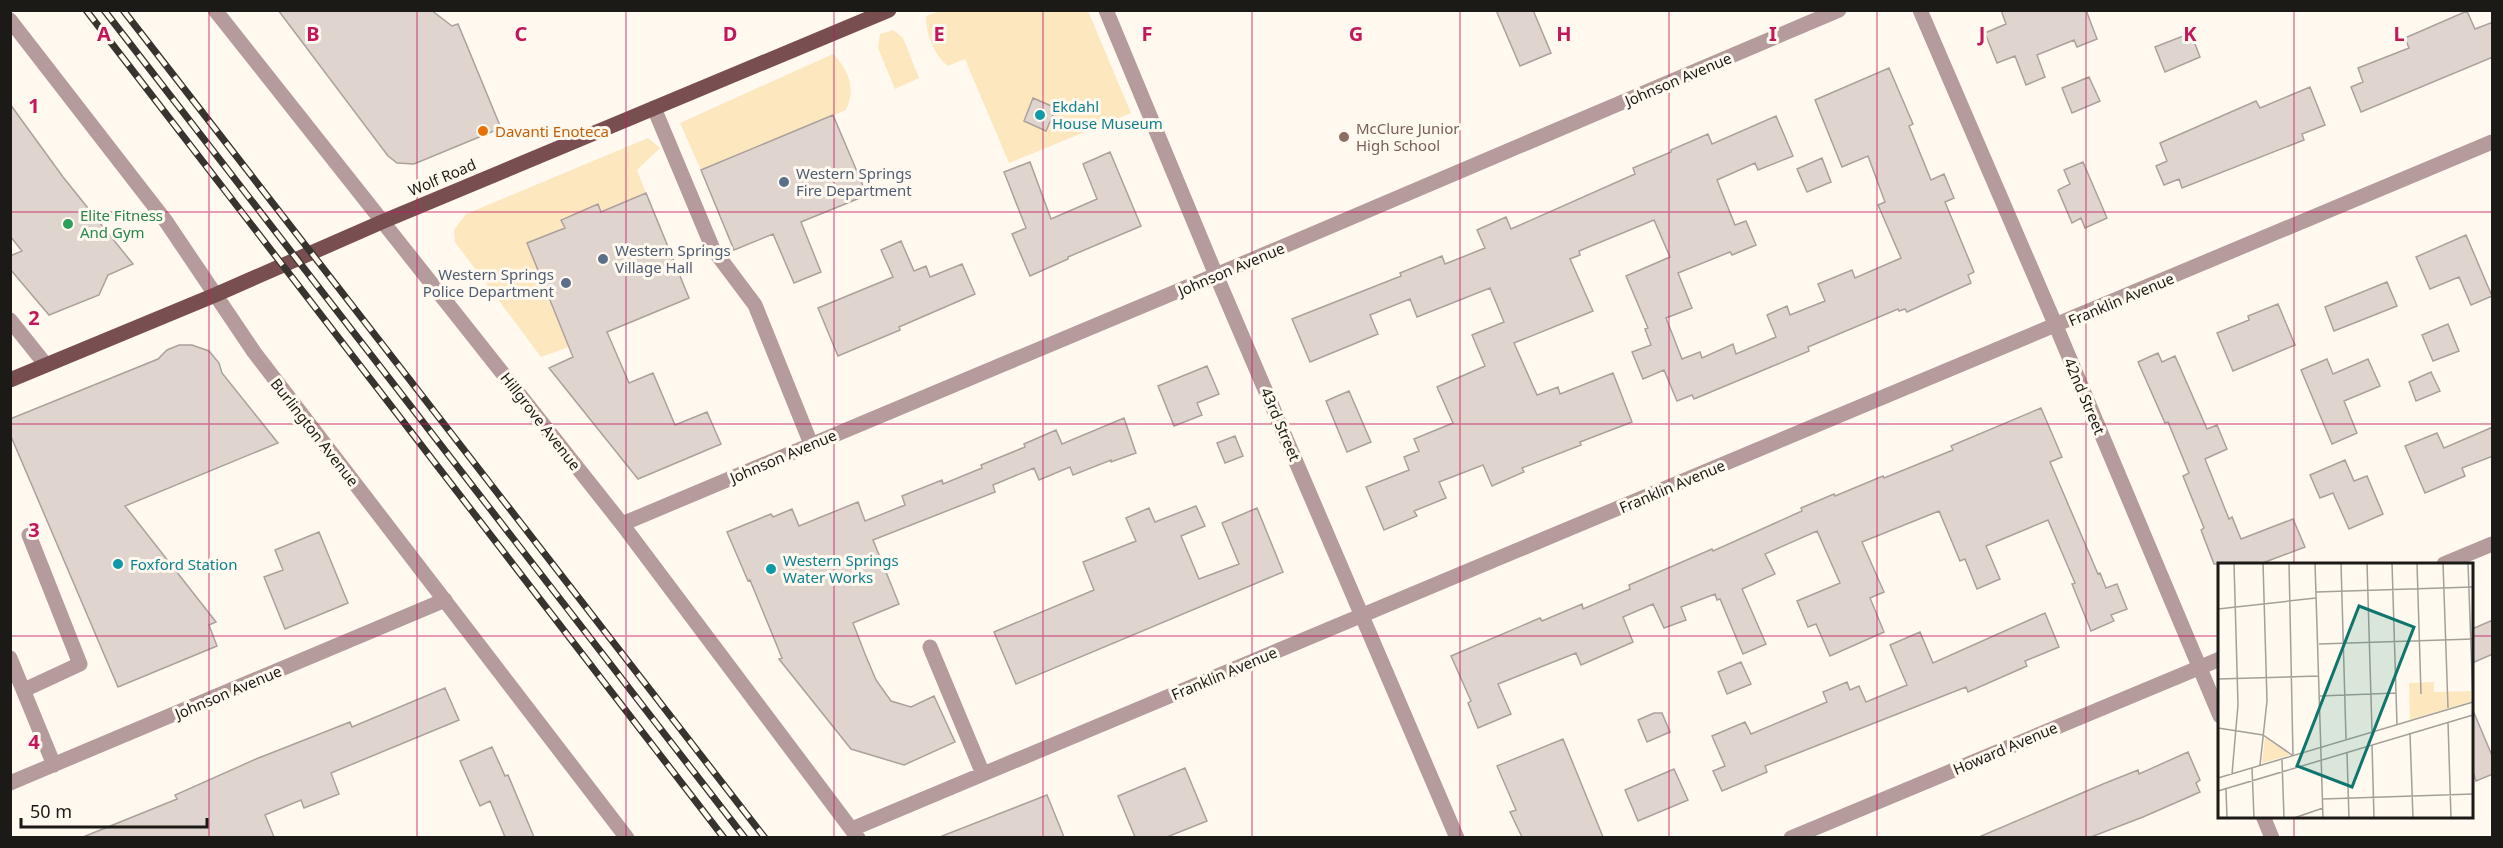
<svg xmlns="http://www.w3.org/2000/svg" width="2503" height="848" viewBox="0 0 2503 848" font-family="'Noto Sans',sans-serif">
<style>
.green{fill:#fce7bf;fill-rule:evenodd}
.building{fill:#dfd4ce;stroke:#aca19c;stroke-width:1.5}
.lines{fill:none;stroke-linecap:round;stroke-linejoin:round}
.minor{stroke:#b69b9c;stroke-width:15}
.major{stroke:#794e50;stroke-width:15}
.rail-casing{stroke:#37342f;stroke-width:7}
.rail{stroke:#fff9ef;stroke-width:4.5;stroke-dasharray:14;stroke-linecap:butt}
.grid{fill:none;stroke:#c2185b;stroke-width:1.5;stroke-opacity:0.55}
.culture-dot{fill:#0f9aa8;stroke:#fff9ef;stroke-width:2}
.food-dot{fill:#e8710a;stroke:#fff9ef;stroke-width:2}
.education-dot{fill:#8d6e63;stroke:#fff9ef;stroke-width:2}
.service-dot{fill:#5c6f8a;stroke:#fff9ef;stroke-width:2}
.leisure-dot{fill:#2e9e5b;stroke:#fff9ef;stroke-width:2}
.labels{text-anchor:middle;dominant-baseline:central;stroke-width:6;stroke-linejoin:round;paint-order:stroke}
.street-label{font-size:15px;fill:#1c1a16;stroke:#fff9ef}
.culture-label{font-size:15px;fill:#0d838f;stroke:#fff9ef;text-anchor:start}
.education-label{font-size:15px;fill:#785e54;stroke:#fff9ef;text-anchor:start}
.food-label{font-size:15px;fill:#c56008;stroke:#fff9ef;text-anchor:start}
.service-label{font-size:15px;fill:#4e5e75;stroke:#fff9ef;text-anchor:start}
.leisure-label{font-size:15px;fill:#27864d;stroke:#fff9ef;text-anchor:start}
.inset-road{fill:none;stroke:#a4a098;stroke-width:1.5}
.view{fill:#0f766e;fill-opacity:0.15;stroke:#0f766e;stroke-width:3}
.inset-edge{fill:none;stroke:#1c1a16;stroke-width:3}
.grid-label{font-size:20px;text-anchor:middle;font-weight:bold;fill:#c2185b;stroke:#fff9ef;stroke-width:6;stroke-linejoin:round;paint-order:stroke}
</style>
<rect width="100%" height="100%" fill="#fff9ef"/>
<path class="green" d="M940,11H1088L1131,113L1009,163L965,59L948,66C934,55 926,34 926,16ZM1033,99L1056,108L1046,130L1024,121Z
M893,30L903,38L919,78L895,89L878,48L880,34Z
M833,54C849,70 856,89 846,110L701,170L680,123Z
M648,138L660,148L637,170L646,193L601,212L598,205L561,219L565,228L527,243L569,347L541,357L455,242L454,230L466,214Z"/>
<path class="building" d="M278,10H431L452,26L458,24L501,128L414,164L397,163L388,156Z
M1496,10H1533L1551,53L1520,66Z
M2001,10H2086L2097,39L2077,47L2074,40L2037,55L2045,77L2026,85L2015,56L1997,63L1985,33L2006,24Z
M2467,11L2475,29L2493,22V57L2361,112L2351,87L2363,82L2358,68L2409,48L2405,38Z
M2191,33L2200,57L2165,72L2155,47Z
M1889,68L1913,124L1909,126L1931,180L1944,174L1954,198L1945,202L1974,272L1968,275L1971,283L1907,312L1905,309L1899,311L1898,309L1808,347L1809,351L1694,399L1692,395L1677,401L1664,370L1643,379L1632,352L1651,345L1645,329L1648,328L1626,276L1670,257L1654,220L1579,251L1580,255L1570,259L1593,311L1514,343L1537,395L1558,387L1560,394L1613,373L1632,422L1580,442L1581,445L1522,468L1524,472L1492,486L1483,465L1439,482L1446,498L1414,511L1417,516L1384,530L1366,487L1409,470L1404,457L1419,451L1414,439L1453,423L1437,387L1485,366L1472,335L1504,322L1490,288L1417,317L1410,299L1370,315L1378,334L1310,362L1292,319L1401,276L1400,273L1442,256L1445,264L1485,248L1477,230L1506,217L1511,229L1635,174L1633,168L1671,152V150L1708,134L1712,144L1776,116L1793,156L1758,170L1755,163L1717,180L1735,225L1746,221L1756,245L1732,255L1730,252L1678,273L1692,308L1666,318L1682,359L1700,352L1702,358L1733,344L1736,354L1776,337L1767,315L1787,306L1790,315L1825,301L1818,284L1852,270L1855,278L1901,258L1878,205L1885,202L1868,156L1842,167L1815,100Z
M2089,77L2100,101L2072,113L2062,88Z
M2310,87L2325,125L2302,134L2304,140L2182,188L2179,179L2164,185L2156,166L2167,161L2160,143L2256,101L2260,108Z
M1033,98L1056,108L1046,131L1024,121Z
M10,104L63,177L133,264L108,275L99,295L49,315L10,269V256L22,251L10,236Z
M833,115L867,195L801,222L821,272L794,283L773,234L734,250L701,170Z
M1110,152L1141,226L1068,257V259L1030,276L1012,234L1026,228L1004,172L1030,162L1051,219L1097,199L1083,164Z
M1822,158L1831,182L1807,192L1797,169Z
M2083,162L2107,218L2085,228L2081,218L2072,223L2058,190L2070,184L2064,170Z
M646,193L689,298L607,332L629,383L653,373L675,425L707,412L721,444L638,479L549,368L573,357L527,243L565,228L561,220L598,204L601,212Z
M2466,235L2492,296L2471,305L2459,277L2430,289L2416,257Z
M901,241L914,271L926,266L930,277L962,264L975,294L899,327L900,330L838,356L818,308L893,277L881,250Z
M2387,282L2397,306L2334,331L2325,307Z
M2278,304L2295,345L2233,371L2217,333L2249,320L2248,316Z
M2448,324L2459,351L2433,361L2422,335Z
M179,345H192L209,351L219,363L222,373L278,443L125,506L216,622L209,625L217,646L118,687L10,434V419L158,359L167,350Z
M2158,353L2162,362L2175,356L2207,429L2217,425L2227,449L2205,459L2229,519L2232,517L2241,539L2293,519L2305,547L2260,564H2214L2201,530L2204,528L2183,476L2189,473L2168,422L2165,423L2138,362Z
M2327,359L2333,374L2368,359L2380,386L2344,401L2357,433L2332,444L2301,370Z
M1207,366L1219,394L1197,403L1202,415L1174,426L1158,386Z
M2431,372L2440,391L2416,401L2409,382Z
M1349,391L1371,442L1347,452L1326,401Z
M2041,408L2062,457L2050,462L2098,574L2100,573L2106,588L2117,584L2127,609L2111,615L2114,621L2091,631L2072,584L2075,583L2048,520L1986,546L2000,579L1977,589L1965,559L1960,561L1939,511L1862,542L1884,592L1870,598L1884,632L1830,656L1816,624L1808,627L1797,601L1840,583L1817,531L1765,554L1775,574L1742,589L1766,644L1743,654L1720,599L1717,600L1715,594L1681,607L1686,620L1664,628L1653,604L1623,617L1633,642L1581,665L1576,653L1498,684L1511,714L1478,728L1468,703L1471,701L1451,656L1540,618L1542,621L1582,604L1583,609L1630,589L1629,585L1712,549L1713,551L1802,511L1801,508L1834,494L1835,496L1883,476L1884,478L1953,450L1951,446Z
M1124,418L1136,453L1111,462V460L1073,475L1070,467L1039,480L1034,468L993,485L995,492L873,540L899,604L853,623L865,654L876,680L891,701L911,707L934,696L955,742L904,765L851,749L779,659L782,658L750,580L748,581L727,532L771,514L773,517L792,509L799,526L858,502L865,521L905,505L902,496L942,480L943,484L982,468L981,465L1025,447L1024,444L1056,430L1062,444Z
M2493,427V456L2462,468L2465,476L2425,493L2405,446L2437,433L2444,448Z
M1235,436L1243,456L1225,463L1217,443Z
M2345,460L2354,481L2367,476L2383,514L2349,529L2333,493L2320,498L2310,475Z
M1196,506L1205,526L1181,536L1199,579L1239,564L1222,523L1257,508L1283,572L1016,684L994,632L1094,590L1083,562L1136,541L1126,518L1149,508L1155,522Z
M319,532L348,603L285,629L264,577L283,570L275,550Z
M2045,613L2059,647L2025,661L2027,666L1968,692L1966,687L1765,766L1767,772L1722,791L1713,771L1725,766L1712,736L1745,722L1751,734L1827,702L1823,692L1847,682L1850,690L1859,686L1866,702L1907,685L1890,645L1920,632L1933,663Z
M2493,620V654L2472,663V629Z
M1741,662L1751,684L1727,694L1718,672Z
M445,688L459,720L331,773L339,794L304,808L301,800L265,815L274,837H83L177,799L175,795L256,759L350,722L352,727Z
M2472,708L2493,758V774L2476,781L2472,769Z
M1654,713H1662L1670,732L1647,742L1638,720Z
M1563,739L1603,837H1522L1510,812L1516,810L1497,766Z
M492,747L505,776L508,775L534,837H505L490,801L480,806L460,761Z
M2188,752L2200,780L2196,783L2200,792L2143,817L2091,837H1979L2103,784L2138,770L2139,774Z
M1185,768L1207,821L1167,837H1135L1118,796Z
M1674,769L1688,800L1638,821L1625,790Z
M1047,795L1064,837H943L942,836Z"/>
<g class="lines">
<path class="minor" d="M215,10L622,524L858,838
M1106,10L1216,275L1457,838
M1920,10L2056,326L2220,716
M10,20L165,220L254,352L627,838
M654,108L713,249L755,305L811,444
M10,320L46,365
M622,524L1216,275L1839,10
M2444,564L2492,544
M930,647L983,774
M10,658L54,765
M24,690L80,664L29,535
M10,783L445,600
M2263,816L2272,838
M852,829L2492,142
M1791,838L2220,659"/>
<path class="major" d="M10,380L215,295L384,221L889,10"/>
<defs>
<path id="rail" d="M86,10L724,838
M104,10L745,838
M123,10L765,838"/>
</defs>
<use href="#rail" class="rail-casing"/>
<use href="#rail" class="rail"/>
</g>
<path class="grid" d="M209,10V838M417,10V838M626,10V838M834,10V838M1043,10V838M1252,10V838M1460,10V838M1669,10V838M1877,10V838M2086,10V838M2294,10V564M10,212H2492M10,424H2492M10,636H2220M2472,636H2492M2294,816V838"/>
<g class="culture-dot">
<circle cx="1040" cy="115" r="6"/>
<circle cx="118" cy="564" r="6"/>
<circle cx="771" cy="569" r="6"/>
</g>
<circle class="food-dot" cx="483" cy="131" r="6"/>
<circle class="education-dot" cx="1344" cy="137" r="6"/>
<g class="service-dot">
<circle cx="784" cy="182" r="6"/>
<circle cx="603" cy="259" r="6"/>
<circle cx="566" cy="283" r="6"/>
</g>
<circle class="leisure-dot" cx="68" cy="224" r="6"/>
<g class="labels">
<g class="street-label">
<text transform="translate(1678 79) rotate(-23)">Johnson Avenue</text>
<text transform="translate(442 177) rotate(-23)">Wolf Road</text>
<text transform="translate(1231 269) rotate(-23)">Johnson Avenue</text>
<text transform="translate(2121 299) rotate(-23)">Franklin Avenue</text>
<text transform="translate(2085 396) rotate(67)">42nd Street</text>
<text transform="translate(541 421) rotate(52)">Hillgrove Avenue</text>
<text transform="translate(1281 424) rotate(67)">43rd Street</text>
<text transform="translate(315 432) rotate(52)">Burlington Avenue</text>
<text transform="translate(783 456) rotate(-23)">Johnson Avenue</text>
<text transform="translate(1672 486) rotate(-23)">Franklin Avenue</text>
<text transform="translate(1224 673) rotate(-23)">Franklin Avenue</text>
<text transform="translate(228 692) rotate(-23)">Johnson Avenue</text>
<text transform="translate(2005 748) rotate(-23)">Howard Avenue</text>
</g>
<g class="culture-label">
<text x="1052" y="106">Ekdahl<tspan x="1052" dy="17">House Museum</tspan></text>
<text x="783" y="560">Western Springs<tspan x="783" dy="17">Water Works</tspan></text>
<text x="130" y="564">Foxford Station</text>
</g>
<g class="education-label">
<text x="1356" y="128">McClure Junior<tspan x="1356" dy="17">High School</tspan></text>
</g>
<g class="food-label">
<text x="495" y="131">Davanti Enoteca</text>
</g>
<g class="service-label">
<text x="796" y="173">Western Springs<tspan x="796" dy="17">Fire Department</tspan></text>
<text x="615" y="250">Western Springs<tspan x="615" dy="17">Village Hall</tspan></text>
<text x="554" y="274" text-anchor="end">Western Springs<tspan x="554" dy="17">Police Department</tspan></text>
</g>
<g class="leisure-label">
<text x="80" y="215">Elite Fitness<tspan x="80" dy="17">And Gym</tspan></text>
</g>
</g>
<g transform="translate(2218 563)">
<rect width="255" height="255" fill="#fff9ef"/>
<path d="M216,119V129L253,128L254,138L192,157L191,120ZM47,174L72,192L44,200Z" fill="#fce7bf"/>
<path class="inset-road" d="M71,0L75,193M97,0L105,255M123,0L128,176M149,0L154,169M174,0L179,162M199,0L203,131M225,0L230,145M250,0L255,139M98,29L255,24M0,46L98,35M101,81L255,76M0,116L101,113M102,133L178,130M230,159L233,255M0,165L45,172L74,192M192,171L195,255M154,182L156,255M129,190L131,255M64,197L66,255M42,202L49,138L45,0M34,205L36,255M14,211L20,142L16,0M0,215L255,139M8,226L9,255M0,228L255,152M105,236L255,231M76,255L105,245"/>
<path class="view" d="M141,43L196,64L134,224L79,203Z"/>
<rect width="255" height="255" class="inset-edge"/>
</g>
<g class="grid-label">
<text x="104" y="41">A</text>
<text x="313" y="41">B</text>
<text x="521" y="41">C</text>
<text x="730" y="41">D</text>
<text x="939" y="41">E</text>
<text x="1147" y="41">F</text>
<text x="1356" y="41">G</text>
<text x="1564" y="41">H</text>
<text x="1773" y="41">I</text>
<text x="1982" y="41">J</text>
<text x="2190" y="41">K</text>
<text x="2399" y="41">L</text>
<text x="34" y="113">1</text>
<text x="34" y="325">2</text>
<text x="34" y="537">3</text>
<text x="34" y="749">4</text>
</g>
<rect width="2503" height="848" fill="none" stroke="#1c1a16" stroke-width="24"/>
<path d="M21 818v9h186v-9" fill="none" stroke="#1c1a16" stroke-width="3"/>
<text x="30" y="818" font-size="18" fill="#1c1a16" stroke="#fff9ef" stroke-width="4.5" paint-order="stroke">50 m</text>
</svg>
